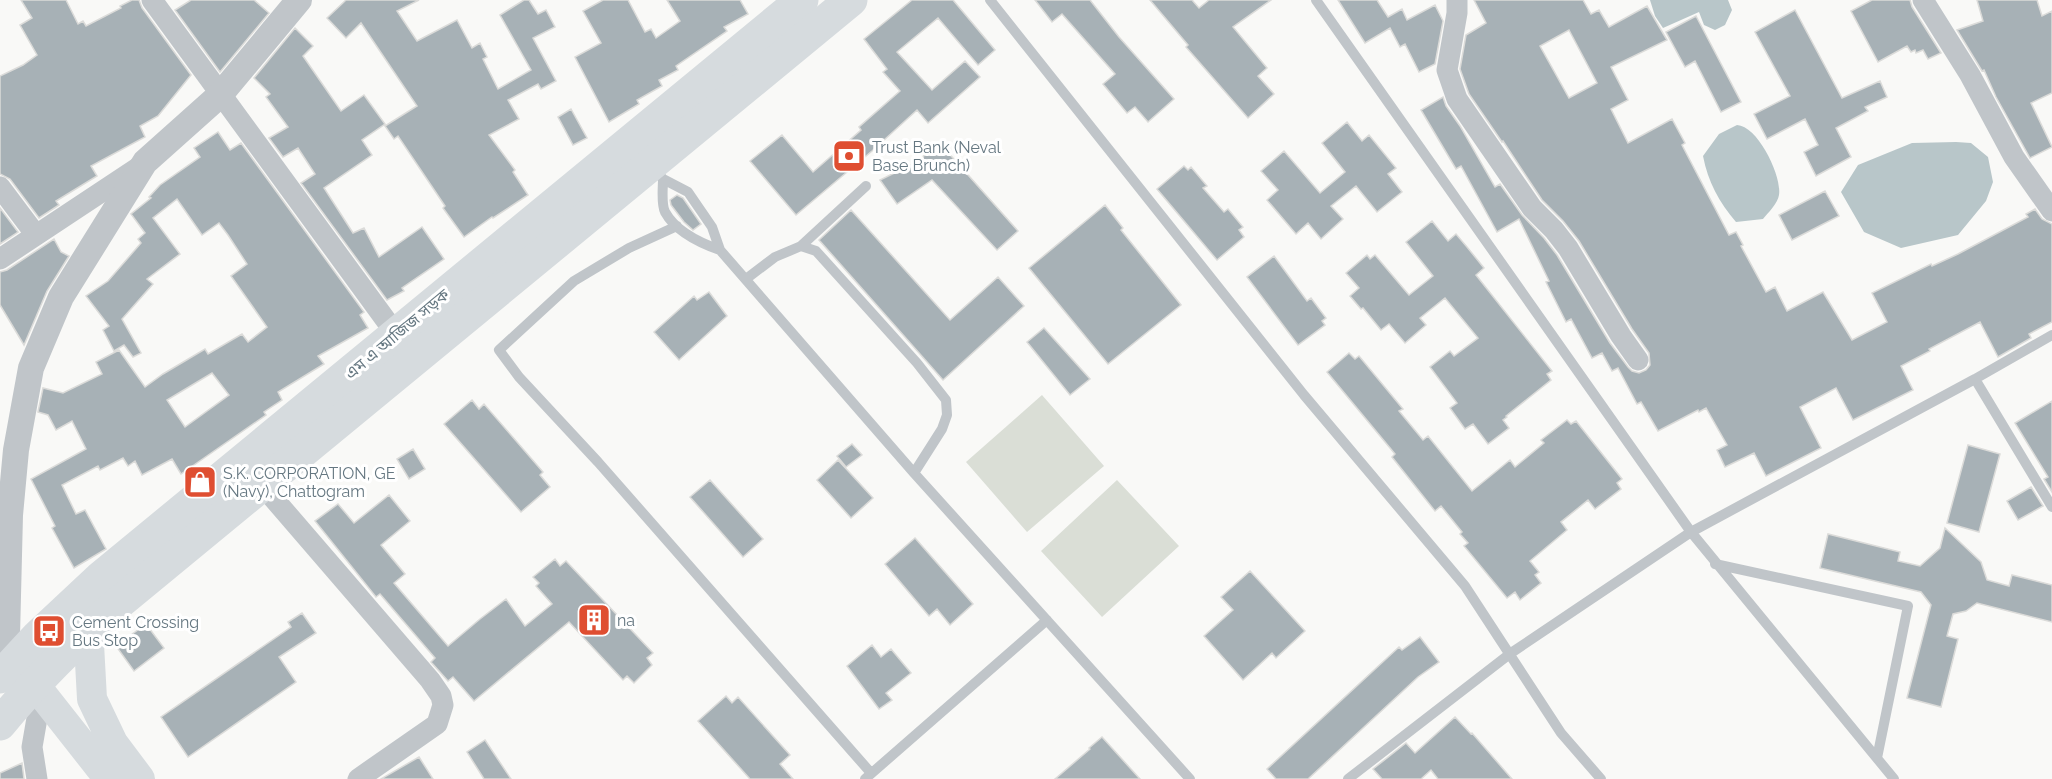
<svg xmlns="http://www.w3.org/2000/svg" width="2052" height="779" viewBox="0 0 2052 779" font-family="Raleway,'Noto Sans Bengali',sans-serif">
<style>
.green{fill:#daded6}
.water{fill:#b8c6c9}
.building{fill:#a7b1b6;stroke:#dbdbd9;stroke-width:1.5;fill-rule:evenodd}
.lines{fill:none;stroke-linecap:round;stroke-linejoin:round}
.service{stroke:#c0c5c9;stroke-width:10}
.minor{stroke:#c0c5c9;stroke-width:21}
.tertiary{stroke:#c0c5c9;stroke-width:26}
.secondary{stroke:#d6dbde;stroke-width:30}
.primary{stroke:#d6dbde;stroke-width:33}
.trunk{stroke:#d6dbde;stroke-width:33}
.labels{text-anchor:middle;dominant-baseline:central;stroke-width:6;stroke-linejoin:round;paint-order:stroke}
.poi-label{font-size:16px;fill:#657781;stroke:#fff;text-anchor:start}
.street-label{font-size:16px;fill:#657781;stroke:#fff}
</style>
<rect width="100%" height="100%" fill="#f9f9f7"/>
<path class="green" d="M1042,395L1104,466L1027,532L966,462Z
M1117,480L1179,546L1102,617L1041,551Z"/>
<path class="water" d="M1650,0H1728L1732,10L1725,25L1715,30L1704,25L1699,12L1663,28L1655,16Z
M1737,125C1758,126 1782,176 1779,195C1778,203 1768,213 1763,219L1736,222C1719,202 1708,182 1703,156L1719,134Z
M1956,142L1971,143L1988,157L1993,182L1986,201L1958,235L1901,248L1864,232L1841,192L1858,165L1912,143Z"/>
<path class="building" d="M21,0H66L78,24L83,21L86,26L121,8L120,6L132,0H139L142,8L191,75L158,116L140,126L145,137L91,166L97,176L56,201L59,205L39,218L10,179L0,174V76L23,65L37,55L20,25L32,18Z
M191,0H254L269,13L220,72L175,10Z
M346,0H419L397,11L417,41L457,20L472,48L480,43L487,57L483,59L498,89L531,70L500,15L524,0H529L538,14L546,10L555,27L533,38L556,81L541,89L538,84L508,100L519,119L489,135L515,170L513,172L528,195L493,218L492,217L464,237L443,208L445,206L398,136L394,139L385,126L417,106L361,23L346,38L327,18Z
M603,0H628L645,32L651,29L656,38L680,21L667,0H740L748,14L724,27L727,31L676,66L678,70L659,80L662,86L637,100L639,104L609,122L575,57L601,43L583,11Z
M912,0H953L995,50L978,65L938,18L897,52L932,90L965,61L980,77L928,123L917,110L872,151L796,215L750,161L782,135L813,172L861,130L859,127L900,91L883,72L887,69L864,39Z
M1035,0H1090L1119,37L1174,99L1148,122L1135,107L1127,113L1103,84L1115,74L1062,14L1052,22Z
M1150,0H1192L1199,8L1209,0H1271L1233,27L1267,68L1258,76L1274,94L1248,118L1186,47L1188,45Z
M1338,0H1377L1388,17L1402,9L1407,20L1435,5L1443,21L1435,64L1419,72L1405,44L1400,47L1390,28L1365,43Z
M1474,0H1583L1591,14L1599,10L1609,27L1647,6L1667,40L1611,67L1628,100L1611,109L1628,143L1672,119L1685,143L1682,145L1729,235L1736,232L1743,245L1741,246L1766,292L1775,287L1787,311L1823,292L1852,340L1887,322L1872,293L1931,264L1932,266L1958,254L2028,217L2026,214L2035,209L2042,219L2052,224V322L2029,334L2031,338L1998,357L1980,322L1929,349L1930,351L1901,366L1913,390L1853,420L1836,388L1800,407L1821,448L1766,476L1754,453L1725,467L1717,450L1727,445L1706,408L1699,412L1698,410L1658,431L1641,402L1637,404L1618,368L1612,371L1602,353L1592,358L1571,319L1566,322L1546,282L1549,281L1519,219L1497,232L1461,166L1456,169L1421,110L1443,97L1446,106L1460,126L1495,187L1500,184L1522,215L1544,238L1557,255L1610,343L1628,367L1632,371L1639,373L1646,370L1650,365L1649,353L1632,329L1579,241L1563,221L1542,200L1503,141L1502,142L1469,94L1460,69L1466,35L1486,23ZM1569,30L1597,83L1569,98L1540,46Z
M1872,0H1910L1912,7L1941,53L1928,59L1923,50L1916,53L1915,50L1911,52L1907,46L1878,62L1851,11Z
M1977,0H2037L2042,16L2052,11V93L2031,103L2052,147L2030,158L1996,97L1984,70L1982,71L1957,30L1983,21Z
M1795,10L1842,98L1880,81L1887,97L1865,107L1868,111L1836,128L1851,157L1816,176L1804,152L1818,145L1805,119L1767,139L1754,114L1790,96L1755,32Z
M1696,16L1741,102L1721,112L1695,61L1685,67L1666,32Z
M295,28L313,46L303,56L341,111L364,95L385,124L362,140L372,155L324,188L353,233L364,228L379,257L422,227L444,259L402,288L404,291L387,300L301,183L315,174L298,148L283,157L269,138L288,127L266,97L270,94L254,78Z
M571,109L587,138L573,145L558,117Z
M1347,122L1362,141L1369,135L1396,168L1388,174L1402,192L1377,212L1356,186L1331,206L1343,219L1321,239L1308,223L1296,234L1267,200L1278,190L1261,171L1284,151L1320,193L1345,172L1322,143Z
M218,132L230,150L241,143L364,312L360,315L368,328L318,356L324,364L278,392L282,400L264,412L266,415L181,474L172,459L142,475L135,461L128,466L123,458L100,470L98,466L62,485L76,514L85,510L106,549L74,568L52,528L55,526L31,479L86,449L72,421L56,430L48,415L38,412L43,388L63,393L102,374L96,362L119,350L145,387L163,374L205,349L208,354L242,334L248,342L267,327L231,276L247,264L228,235L219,223L202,235L177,199L153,218L180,254L147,279L153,284L122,319L141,353L133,357L124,345L114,351L103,330L109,326L86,296L108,281L141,243L138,239L145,233L131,214L151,198L149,197L160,185L200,157L194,148ZM212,373L229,395L185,427L167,400Z
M925,148H944L1018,231L997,250L932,180L897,204L880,180L923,159Z
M1184,166L1188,170L1191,167L1207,186L1203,188L1224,212L1228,209L1243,227L1239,230L1244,237L1217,260L1157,189Z
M1825,191L1839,216L1792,240L1779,215Z
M677,195L683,198L701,224L693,230L684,222L671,205L670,200Z
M1105,205L1123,228L1121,230L1181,305L1108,364L1029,268Z
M0,208L18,232L0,244Z
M851,210L950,320L998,277L1024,306L943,380L819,240Z
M1432,221L1448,241L1456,234L1467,247L1484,268L1476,275L1552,371L1547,374L1551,380L1506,416L1507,417L1503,420L1509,428L1488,444L1473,424L1465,429L1450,408L1457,403L1430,367L1450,351L1454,356L1478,338L1445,298L1420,318L1426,325L1405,343L1389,324L1381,330L1363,308L1361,309L1350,296L1359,288L1346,273L1367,255L1370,259L1375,255L1409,295L1433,276L1406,242Z
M54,239L61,252L69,256L47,291L24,345L0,305V272L7,270Z
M1274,256L1307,301L1311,298L1326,318L1322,321L1325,325L1298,345L1247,277Z
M709,292L727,316L679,360L654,332L694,296L697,300Z
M1044,328L1090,379L1070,395L1027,342Z
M1349,353L1355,359L1359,356L1403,409L1399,411L1423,440L1428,436L1472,491L1510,460L1515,467L1544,443L1541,440L1567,420L1571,424L1576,421L1622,479L1617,483L1621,489L1595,509L1588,500L1561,522L1567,530L1530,561L1539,572L1535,575L1541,583L1520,600L1515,592L1507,598L1464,546L1468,543L1460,534L1462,532L1441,506L1435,511L1392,457L1395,454L1327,372Z
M472,400L479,409L484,404L543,472L540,475L550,487L521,512L444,424Z
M2052,401V492L2044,479L2048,477L2015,423Z
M852,444L862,455L846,467L837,456Z
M1968,445L2000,454L1979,532L1947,523Z
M413,449L425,469L409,479L397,459Z
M838,460L873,498L851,518L817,480Z
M710,480L763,539L743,557L690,497Z
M2031,487L2043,506L2018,520L2007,501Z
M389,495L410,521L381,545L405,574L394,583L448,646L480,619L506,599L525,626L552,604L536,586L539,583L533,577L555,559L560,566L566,561L653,653L647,658L652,665L634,683L627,676L623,680L569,622L474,701L453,677L448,681L431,662L435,658L380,594L376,597L315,521L338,504L354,523Z
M1945,528L1981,562L1987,580L2009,586L2012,575L2052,585V622L1977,603L1966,611L1953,614L1947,636L1958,639L1941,707L1907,698L1931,605L1921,592L1820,568L1828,534L1900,552L1898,561L1920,566L1940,548Z
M915,538L973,604L950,625L937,609L929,616L885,564Z
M1250,571L1305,631L1276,658L1272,653L1243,680L1204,636L1233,610L1221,597Z
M302,613L316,633L279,657L296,682L188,757L161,717L291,627L288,622Z
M146,624L164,648L134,671L116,646Z
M1420,637L1439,662L1418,677L1308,779H1276L1267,769L1399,647L1402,650Z
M872,645L881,657L891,649L911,673L886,693L892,700L879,709L847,666Z
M726,696L732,703L738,697L790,755L780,764L793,779H750L698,721Z
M1455,717L1471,734L1472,733L1512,779H1438L1431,770L1421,779H1382L1373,769L1406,743L1415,753Z
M1102,737L1140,779H1055L1090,749L1089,748Z
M485,740L511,779H484L467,752Z
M419,757L433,779H381Z
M22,763L24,779H0V773Z"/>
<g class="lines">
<path class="service" d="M990,0L1304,395L1465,586L1561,733L1601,779
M1316,0L1691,532L1894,779
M653,167L663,179L688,192L712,227L720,250L914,473L1190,779
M663,179C663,188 661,204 665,212C676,232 700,243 720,250
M677,226L629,248L574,281L499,350L519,377L598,462L871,773
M801,246L866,186
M746,279L775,257L801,246L816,251L917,363L946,400L947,415L942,429L914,473
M1975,379L2052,507
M1715,564L1908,606L1877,758
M865,779L1047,620
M1348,779L1511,653L1691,532L1975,379L2052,335"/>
<path class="minor" d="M152,0L396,334
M1457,0V13L1447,70L1457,99L1532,208L1554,230L1568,248L1621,336L1638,360
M1923,0L1970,75L2014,157L2052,211
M0,187L36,235
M0,259L142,165
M268,492L430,680L441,696L443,705L437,724L358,779
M37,779L32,747L41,695"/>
<path class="tertiary" d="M16,661L7,636L10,515L16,450L31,368L61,297L145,162L220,95L299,0"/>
<path class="secondary" d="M89,644L92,699L113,743L140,779
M20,666L109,779"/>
<path class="primary" d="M0,677L38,636L100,578L802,0"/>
<path class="trunk" d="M0,724C33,683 71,647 109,611L851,0"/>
</g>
<defs>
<symbol id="bank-square" viewBox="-11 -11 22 22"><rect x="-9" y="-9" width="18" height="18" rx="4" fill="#df4e31" stroke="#fff"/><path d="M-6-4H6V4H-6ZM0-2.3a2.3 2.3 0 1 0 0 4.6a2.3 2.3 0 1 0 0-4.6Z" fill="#fff"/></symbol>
<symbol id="shop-square" viewBox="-11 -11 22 22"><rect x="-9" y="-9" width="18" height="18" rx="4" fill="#df4e31" stroke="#fff"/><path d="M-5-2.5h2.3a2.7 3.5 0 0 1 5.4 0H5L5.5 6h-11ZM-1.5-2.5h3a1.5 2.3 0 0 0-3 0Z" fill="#fff"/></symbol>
<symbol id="building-square" viewBox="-11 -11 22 22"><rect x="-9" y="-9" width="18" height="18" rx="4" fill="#df4e31" stroke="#fff"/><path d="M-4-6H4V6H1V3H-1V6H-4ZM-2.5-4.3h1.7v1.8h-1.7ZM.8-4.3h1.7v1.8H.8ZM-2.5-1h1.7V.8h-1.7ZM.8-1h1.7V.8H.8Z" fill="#fff"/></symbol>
<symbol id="bus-square" viewBox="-11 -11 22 22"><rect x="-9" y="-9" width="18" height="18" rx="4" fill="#df4e31" stroke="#fff"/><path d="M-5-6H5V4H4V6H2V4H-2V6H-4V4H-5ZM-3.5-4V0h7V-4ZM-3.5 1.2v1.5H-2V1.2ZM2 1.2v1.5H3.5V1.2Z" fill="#fff"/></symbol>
</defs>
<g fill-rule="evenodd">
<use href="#bank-square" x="830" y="137" width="38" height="38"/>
<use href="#shop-square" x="181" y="463" width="38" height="38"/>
<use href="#building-square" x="575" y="601" width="38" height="38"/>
<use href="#bus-square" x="30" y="612" width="38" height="38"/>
</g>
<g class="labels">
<g class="poi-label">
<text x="872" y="147">Trust Bank (Neval<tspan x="872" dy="18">Base Brunch)</tspan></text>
<text x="223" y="473">S.K. CORPORATION, GE<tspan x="223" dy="18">(Navy), Chattogram</tspan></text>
<text x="617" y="620">na</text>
<text x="72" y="622">Cement Crossing<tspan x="72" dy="18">Bus Stop</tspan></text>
</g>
<g class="street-label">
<text transform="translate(397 334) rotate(-40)">এম এ আজিজ সড়ক</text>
</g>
</g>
</svg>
